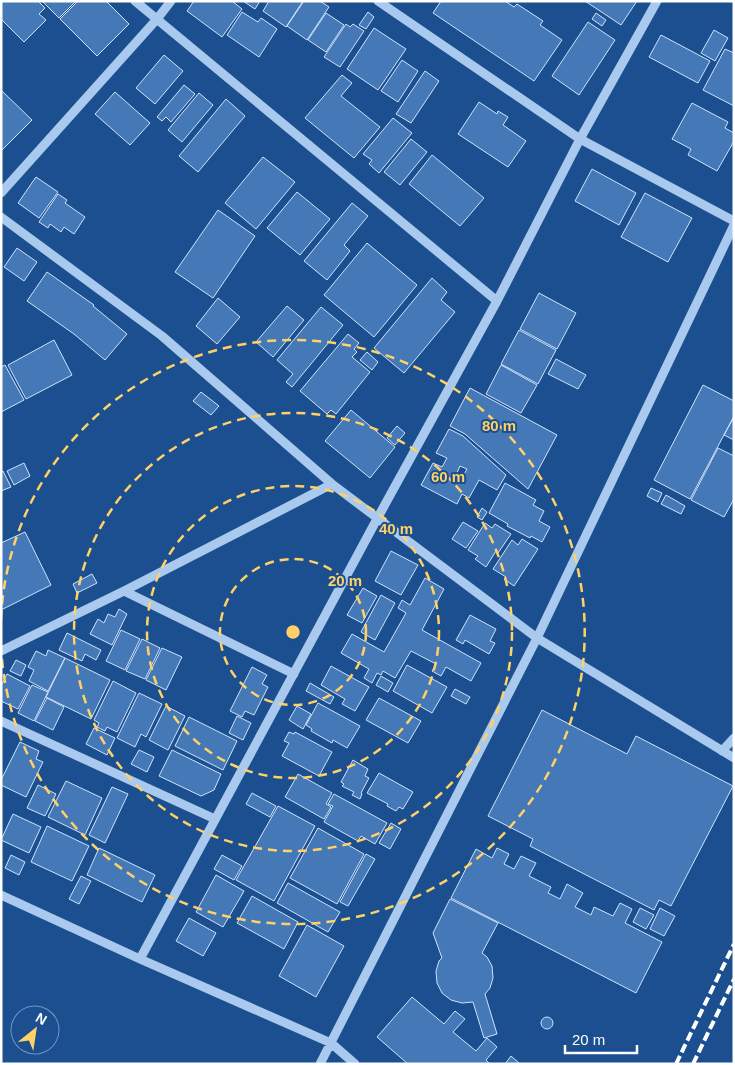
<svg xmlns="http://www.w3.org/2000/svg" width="735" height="1065" viewBox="0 0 735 1065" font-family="Arial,sans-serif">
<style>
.building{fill:#4478b7;stroke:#cfe3fa;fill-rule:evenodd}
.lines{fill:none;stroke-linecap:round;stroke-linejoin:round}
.minor{stroke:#a9c9ee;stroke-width:9}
.rail{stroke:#fff;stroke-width:4;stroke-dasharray:9 4;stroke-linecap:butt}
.ring{fill:none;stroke:#ffd166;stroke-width:2.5;stroke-dasharray:9 6}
.centre{fill:#ffd166;stroke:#1b4f8f;stroke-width:2.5}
.ring-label{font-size:15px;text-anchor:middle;font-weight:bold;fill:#ffd166;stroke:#1b4f8f;stroke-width:4;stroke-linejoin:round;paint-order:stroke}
</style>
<rect width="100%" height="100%" fill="#1b4f8f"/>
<path class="building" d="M1,1H34L35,2L38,1L45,8L39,14L46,20L24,42L1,19Z
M42,1H76L59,18Z
M78,1H106L129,24L97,56L60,19Z
M194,1H232L242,9L222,37L187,11Z
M243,1H260L255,9Z
M269,1H303L286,27L263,11Z
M304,1H320L329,7L307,40L287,26Z
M441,1H505L514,7L517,4L543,21L540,25L562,40L534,81L433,13Z
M585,1H637L621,25Z
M242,12L258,22L261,18L277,29L259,57L227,35Z
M368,12L374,17L366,29L359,25Z
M326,13L344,25L326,52L308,40Z
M596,13L606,20L602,26L592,19Z
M588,22L615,40L579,95L552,76Z
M346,24L350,27L353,24L364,31L340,67L324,57Z
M374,28L406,49L378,90L347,69Z
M714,30L728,38L715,61L701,53Z
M661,35L710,61L698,83L649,57Z
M725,49L734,53V106L703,90Z
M164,55L183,71L155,104L136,88Z
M402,60L418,71L398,102L381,91Z
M425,71L439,81L411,123L396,114Z
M342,75L352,83L341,96L380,127L354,158L305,118Z
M184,85L195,94L171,122L166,117L162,121L157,117Z
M1,90L32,120L1,151Z
M115,92L150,123L130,145L95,114Z
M199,93L213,105L182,142L168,130Z
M226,99L245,116L198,172L179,156Z
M479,102L497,114L498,111L508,117L503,125L526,141L508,167L458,134Z
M692,103L728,122L725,128L734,133V141L717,171L688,155L691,149L672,139Z
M393,118L412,133L379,173L369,164L372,160L363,154Z
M411,139L427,152L400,185L384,172Z
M432,155L484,198L460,226L409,184Z
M263,157L295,182L256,229L225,203Z
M592,169L636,193L619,225L575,201Z
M36,177L58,192L39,218L18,203Z
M297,192L330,219L300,255L267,228Z
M645,193L692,218L668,262L621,237Z
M58,194L67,200L65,203L85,217L74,234L64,227L61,232L50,224L48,228L39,222Z
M352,203L368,216L344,245L350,251L327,280L304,261Z
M218,210L255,236L213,298L175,272Z
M367,243L417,285L374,337L324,295Z
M17,248L37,262L24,281L4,267Z
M47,272L94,305L93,306L127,334L105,360L74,334L27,301Z
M432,278L447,292L441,300L455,312L404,373L374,348Z
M539,293L576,313L557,349L520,329Z
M218,298L240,317L217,344L196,326Z
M287,306L304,320L273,357L256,342Z
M321,307L343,325L292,387L286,382L293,374L277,360Z
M519,330L556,350L538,384L501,364Z
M348,334L359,343L354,349L357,352L352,357L370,372L336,414L331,410L327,414L300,391Z
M54,340L72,375L26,399L8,365Z
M367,352L378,362L372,370L360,360Z
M556,359L586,375L578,389L548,374Z
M5,365L24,400L1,412V367Z
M501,365L537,385L521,413L486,394Z
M703,385L734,401V416L690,499L654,480Z
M470,388L557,435L528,489L465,434L450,426Z
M201,392L219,406L211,415L193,401Z
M351,410L395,447L370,478L325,441Z
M734,417V440L724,435Z
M397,426L405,433L395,445L387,438Z
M449,429L463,436L506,475L497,490L479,480L469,498L462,494L457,504L421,485L433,463L442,467L447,458L436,453ZM460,466L467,469L462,478L456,475Z
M718,448L734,456V499L724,517L691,500Z
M24,463L30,476L14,485L7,471Z
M3,471L11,487L1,491V472Z
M505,483L536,500L533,505L544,511L539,521L550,527L542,542L531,536L530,538L507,526L508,524L489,513Z
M651,488L662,493L658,502L647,496Z
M666,495L685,506L681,514L661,504Z
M482,508L487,512L482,520L477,517Z
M463,522L478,531L466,548L452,539Z
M485,523L492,528L495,524L511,534L498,553L496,551L486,567L475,559L478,556L468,550Z
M25,532L51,585L1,610V543Z
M522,539L538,549L514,586L504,579L506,577L493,569L512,540L518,545Z
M391,551L418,565L401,595L375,581Z
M92,574L97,583L77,593L73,584Z
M425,578L444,589L422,630L481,663L471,681L446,667L441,676L432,671L436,664L411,651L395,678L383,671L381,675L377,673L372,683L364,678L369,669L341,653L352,634L384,652L406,613L398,608L402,600L410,605Z
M363,588L377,596L362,623L347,615Z
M381,595L395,603L375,640L361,632Z
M119,609L127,614L112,645L90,634L98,619L104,623L108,614L115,617Z
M470,615L496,629L490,641L495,643L489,654L465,640L463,644L456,640Z
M121,630L140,639L125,670L106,661Z
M67,633L101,650L96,660L85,654L82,661L59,650Z
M142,639L160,648L145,679L126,671Z
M162,648L182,657L166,690L146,680Z
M48,650L65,658L48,691L29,681L34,670L28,667L36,651L46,656Z
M65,658L110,680L91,719L46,697Z
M16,660L26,665L21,676L10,671Z
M407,665L447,687L432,713L393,691Z
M331,666L369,687L355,711L342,704L345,699L321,685Z
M252,667L267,675L262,684L268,687L254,715L245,711L242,717L230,711Z
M7,674L30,686L18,709L1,701V686Z
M381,676L393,683L388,692L376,685Z
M113,681L136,693L117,732L107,727L105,731L97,727L99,723L94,720Z
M310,683L334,697L330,704L306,691Z
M32,685L48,692L34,721L18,713Z
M455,689L470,697L466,704L451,696Z
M139,693L162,704L146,737L141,734L135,747L117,738Z
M47,698L64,707L53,730L35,721Z
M379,698L421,721L408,743L366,720Z
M318,703L360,726L347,748L333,740L332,743L311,731L312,729L306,725Z
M166,706L185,716L168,750L149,740Z
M297,706L311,714L303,729L289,720Z
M542,710L627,754L636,736L733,786L671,906L659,900L654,910L530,846L533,839L488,816Z
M237,716L251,723L243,740L229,733Z
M189,717L237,741L223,770L175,746Z
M94,728L115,738L107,755L86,744Z
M289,732L294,734L295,732L332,752L319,776L282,756L289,743L284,741Z
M20,742L39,751L36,759L43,762L26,797L1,785V780Z
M139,750L154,757L147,772L131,764Z
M172,750L221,774L214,790L201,796L159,776Z
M353,760L368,769L365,776L369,778L361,793L362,794L360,799L352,795L354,792L342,786L344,784L341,782Z
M379,773L413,792L403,809L399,807L396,811L387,806L388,804L367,793Z
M298,774L332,793L326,804L331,807L324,819L285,797Z
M66,781L102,798L85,835L48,817Z
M38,785L56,794L45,816L27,808Z
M112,787L128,794L105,843L89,835Z
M252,793L276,806L270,817L246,804Z
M334,794L387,823L375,844L361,836L358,841L324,822L333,806L328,804Z
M278,806L315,826L274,901L236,880Z
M13,814L41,827L29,853L1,840Z
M391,823L401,829L390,849L379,843Z
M47,826L89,846L72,881L31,862Z
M318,828L364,854L337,904L290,878Z
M99,848L155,875L142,902L87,875Z
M497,848L509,854L504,864L514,869L521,856L536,863L529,876L551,887L548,893L560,899L567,884L583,893L575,907L591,915L594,907L613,916L620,903L632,909L625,923L662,942L636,993L451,898L476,849L492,858Z
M366,854L375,859L348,906L340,902Z
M11,855L25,862L19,875L5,868Z
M222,855L242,866L234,880L214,869Z
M216,875L244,891L223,927L196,912Z
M81,876L91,881L79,904L69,899Z
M288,883L340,912L328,932L277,903Z
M252,896L298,922L284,949L237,923Z
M450,899L498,923L482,953L487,957L492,966L493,978L490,988L485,994L497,1034L484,1038L473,1002L462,1003L451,1000L442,993L437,983L436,971L439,961L442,958L433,933Z
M640,908L654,915L646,929L633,922Z
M660,908L675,916L664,936L650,929Z
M189,918L216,933L203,956L176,941Z
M307,925L344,946L316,997L279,976Z
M412,997L444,1024L455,1011L465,1019L453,1032L476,1051L487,1038L497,1047L486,1060L490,1064H408L377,1037Z
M541 1023a6 6 0 1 1 12 0a6 6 0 1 1-12 0Z
M511,1056L519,1063V1064H505Z"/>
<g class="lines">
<path class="minor" d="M135,1L497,301
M378,1L580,139L734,221
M1,193L157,19L171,1
M1,217L162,336L332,484L537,638L734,758
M124,591L294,674
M1,651L124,591L332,484
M1,721L215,819
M722,751L734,738
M1,895L140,959L331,1043L355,1064
M140,959L377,519L497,301L580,139L657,1
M320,1064L537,638L734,225"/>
<path class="rail" d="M676,1064L734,944
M693,1064L734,979"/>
</g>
<g class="ring">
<circle cx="293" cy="632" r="73"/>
<circle cx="293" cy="632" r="146"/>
<circle cx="293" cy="632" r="219"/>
<path d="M1 619A292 292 0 1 1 1 645"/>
</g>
<circle cx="293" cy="632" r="8" class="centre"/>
<g class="ring-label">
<text x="499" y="431">80 m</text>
<text x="448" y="482">60 m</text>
<text x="396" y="534">40 m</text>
<text x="345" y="586">20 m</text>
</g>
<rect width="735" height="1065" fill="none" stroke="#ffffff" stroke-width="5"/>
<g transform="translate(35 1030) rotate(30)"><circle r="24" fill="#1b4f8f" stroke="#7695bc"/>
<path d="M0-4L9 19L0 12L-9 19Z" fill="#ffd166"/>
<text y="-8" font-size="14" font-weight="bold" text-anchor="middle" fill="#ffffff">N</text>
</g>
<path d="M565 1045v8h72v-8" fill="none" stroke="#ffffff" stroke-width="2.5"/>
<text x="572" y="1045" font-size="15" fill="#ffffff" stroke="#1b4f8f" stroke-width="4" paint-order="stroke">20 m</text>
</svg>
